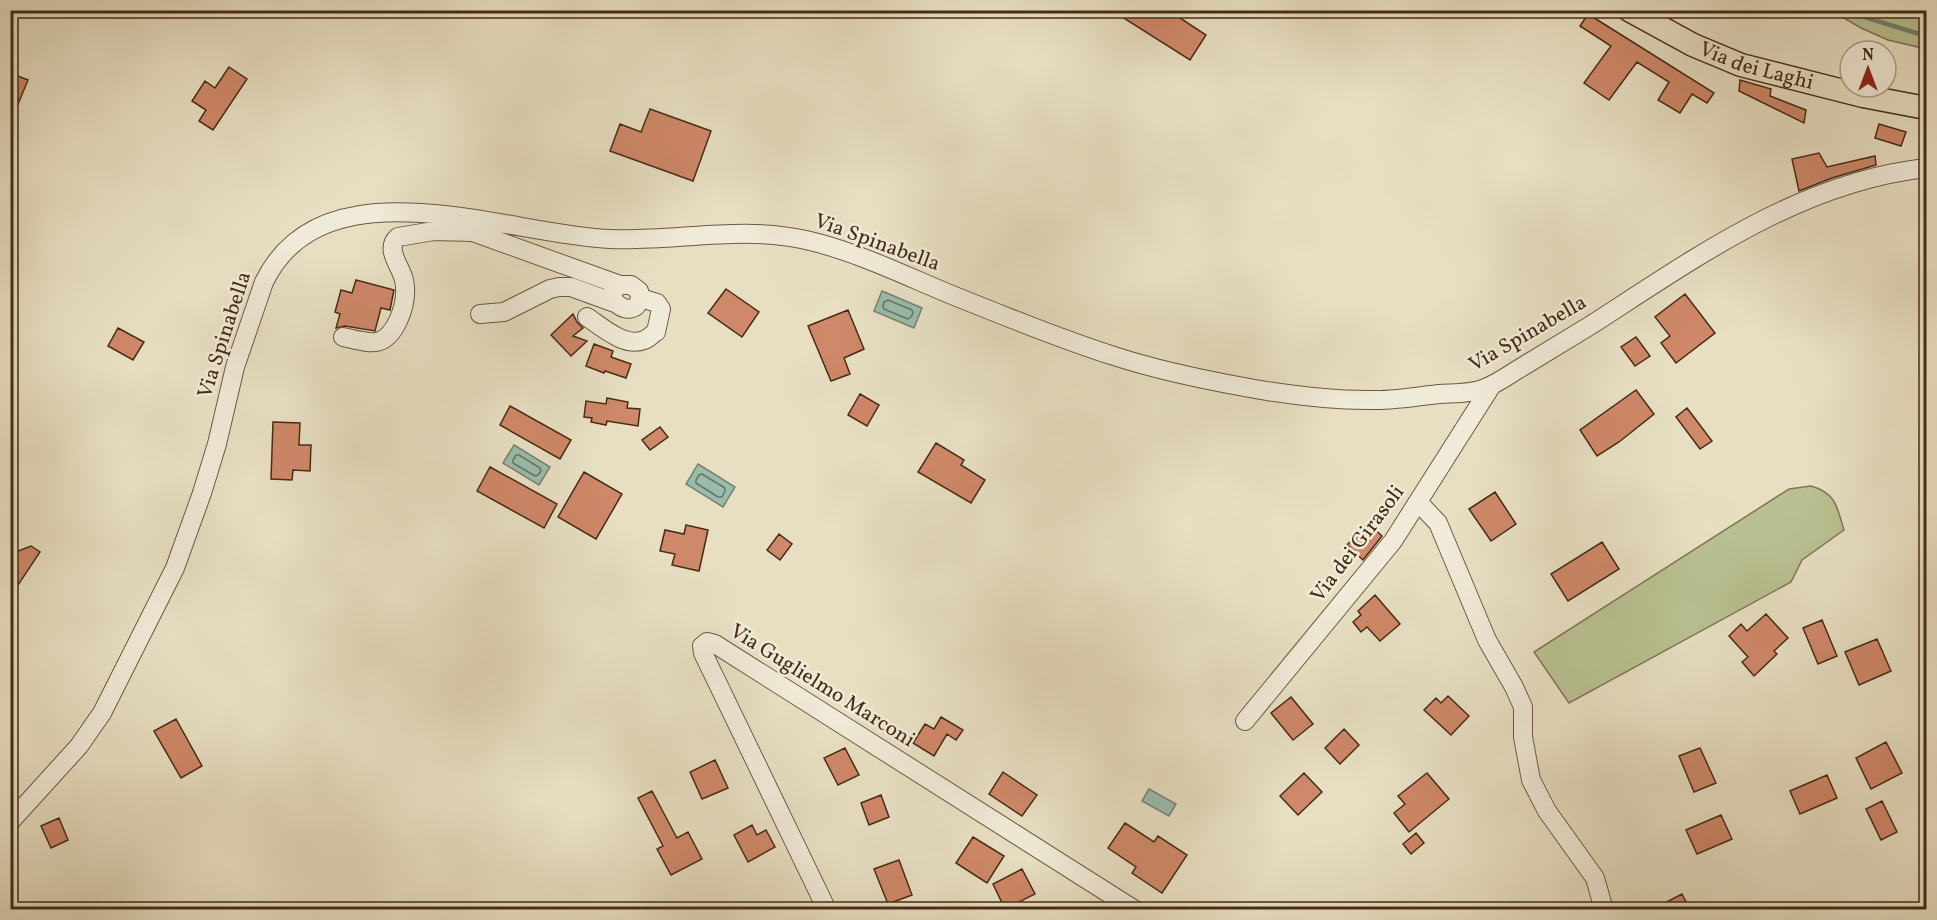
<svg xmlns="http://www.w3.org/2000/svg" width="1937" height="920" viewBox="0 0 1937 920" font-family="Vollkorn,serif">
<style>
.green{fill:#b9c192;stroke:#807653;stroke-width:1.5}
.water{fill:#98bdad;stroke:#778370;stroke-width:1.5}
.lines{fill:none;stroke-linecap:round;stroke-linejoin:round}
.shore{stroke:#6f7460;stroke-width:1.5}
.stream{stroke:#778370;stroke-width:4.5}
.building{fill:#cf8869;stroke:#462c14;stroke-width:1.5}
.minor-casing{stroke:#6e5940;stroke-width:20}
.major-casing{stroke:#462c14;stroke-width:25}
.minor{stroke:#f0ead8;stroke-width:18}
.major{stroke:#e8dfc3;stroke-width:22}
.labels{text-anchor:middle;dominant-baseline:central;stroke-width:5;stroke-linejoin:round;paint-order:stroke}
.street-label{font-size:21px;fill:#462c14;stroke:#f0ead8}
</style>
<rect width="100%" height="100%" fill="#e8dfc3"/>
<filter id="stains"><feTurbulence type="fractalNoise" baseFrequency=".00333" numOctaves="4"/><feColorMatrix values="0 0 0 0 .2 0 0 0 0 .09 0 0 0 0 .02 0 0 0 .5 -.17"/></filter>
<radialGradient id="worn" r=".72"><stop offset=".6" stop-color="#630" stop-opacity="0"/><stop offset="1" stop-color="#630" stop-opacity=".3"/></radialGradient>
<path class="green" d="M1832,11H1920L1926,16V49L1888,40L1861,28Z
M1811,486C1836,493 1837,507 1844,530L1802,560L1791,582L1569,703L1534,652L1789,489Z"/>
<path class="water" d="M882,291L922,308L914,328L874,311Z
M514,445L550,467L539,485L503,463Z
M698,464L735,487L723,507L686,484Z
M1149,789L1176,804L1169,816L1142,801Z"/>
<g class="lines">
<path class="shore" d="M888,300L912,310L913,313L911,317L908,319L884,309L883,306L884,302Z
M516,455H519L540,468L541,471L538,475L535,476L513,463V460Z
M702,474L725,488V491L722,497H718L696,483V480L699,475Z"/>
<path class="stream" d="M1851,10L1861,16L1926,36"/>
</g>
<path class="building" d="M1111,10H1168L1206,35L1190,60Z
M1588,14L1714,93L1707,103L1692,94L1680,113L1658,100L1669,82L1637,62L1609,100L1584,83L1611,46L1580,26Z
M229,67L247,79L213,130L199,121L206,110L192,101L205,81L215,88Z
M10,73L28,80L11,121H10Z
M1740,80L1771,89L1770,96L1806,110L1804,123L1739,91Z
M650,109L711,131L693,181L610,151L620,124L641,132Z
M1879,124L1906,132L1901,146L1875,138Z
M1819,153L1827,167L1875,156L1876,165L1832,178L1799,191L1792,159Z
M356,280L394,290L390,310L381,308L375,331L345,326L336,328L340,314L335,312L341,290L352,293Z
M726,289L759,312L742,337L708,313Z
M1685,294L1715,333L1676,363L1661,343L1670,336L1655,317Z
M848,310L864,349L844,358L850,374L831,381L808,326Z
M573,314L577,322L583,328L573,336L587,341L571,356L551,335Z
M118,328L144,342L133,360L108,346Z
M1636,337L1650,356L1635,366L1621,347Z
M594,344L613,351L611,357L631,364L626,378L605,371L604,373L586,366Z
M1636,390L1654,414L1619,442L1597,456L1580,430Z
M860,394L879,405L867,426L848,415Z
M607,398L628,402L627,408L640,409L638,426L607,421L606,425L591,422L592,418L584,417L586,401L606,404Z
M510,406L571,440L560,459L500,425Z
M1687,408L1712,441L1700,449L1676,417Z
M273,422L300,423L299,445H311L310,471L293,470L292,480L271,479Z
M660,427L668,437L650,450L642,440Z
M936,443L964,460L961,465L985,480L971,503L918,472Z
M490,467L557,504L544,528L477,491Z
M584,472L622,494L596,539L558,517Z
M1495,492L1516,524L1491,541L1469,509Z
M1368,523L1382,536L1363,560L1347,545Z
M686,525L708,530L699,571L672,565L675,554L660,551L665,530L684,534Z
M779,534L792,544L780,560L767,550Z
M1602,542L1619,569L1568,601L1551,574Z
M31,546L40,552L18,585L10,580V559L16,552Z
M1375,595L1400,624L1380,641L1367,627L1361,632L1353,622L1361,615L1358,611Z
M1766,614L1788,638L1774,651L1777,654L1754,676L1742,662L1748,657L1729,636L1741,624L1747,631Z
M1822,620L1837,656L1818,664L1803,628Z
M1877,639L1891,671L1859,685L1845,652Z
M1448,696L1469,716L1451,735L1424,710L1436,698L1441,703Z
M1291,697L1313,724L1293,740L1271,713Z
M941,717L963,730L956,740L947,734L934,756L913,743L925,724L934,729Z
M176,719L202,766L181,778L154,731Z
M1344,729L1359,745L1340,764L1325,748Z
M1886,742L1902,773L1871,789L1856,758Z
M845,748L859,775L838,785L824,758Z
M1700,748L1716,783L1694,792L1679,756Z
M715,760L728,788L702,799L690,772Z
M1003,772L1037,795L1022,816L989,794Z
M1304,773L1322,792L1298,815L1280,796Z
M1427,773L1449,799L1409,832L1394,813L1405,804L1398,796Z
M1827,775L1837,798L1800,814L1790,791Z
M652,791L677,838L688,832L702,859L671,875L657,849L663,846L638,798Z
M881,795L889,817L869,825L861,803Z
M1882,801L1897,832L1881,840L1866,809Z
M1721,815L1732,839L1697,854L1686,830Z
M59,818L68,840L51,848L41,826Z
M1125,823L1154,842L1158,836L1187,855L1162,893L1132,873L1136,867L1108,848Z
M752,825L757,835L766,830L775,847L748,862L734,835Z
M1416,833L1424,843L1411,854L1403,844Z
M973,837L1004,856L987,883L956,863Z
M899,860L912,895L888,904L874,869Z
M1022,869L1035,894L1005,909L993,884Z
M1682,894L1690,909H1653Z"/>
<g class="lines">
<defs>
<path id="minor" d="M473,219V232L620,285H631L639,291C644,313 620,314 612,297L614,290L620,285
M480,314L504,312L550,289L559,287H571L615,303
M587,317C602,327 625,348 644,340C648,339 652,334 656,332L661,309L657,303L641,298
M343,337C370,343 384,350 398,321C404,308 407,294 404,280C401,266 384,249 398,237L434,231L473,232
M1419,503L1438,523L1487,640L1514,687L1523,707V737L1531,780L1547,811L1595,878L1604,910
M1245,721L1393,541L1492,385
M10,822L79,746L102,713L175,568L202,493L217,444L235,367L264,282C324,159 507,235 610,239C674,242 741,225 806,240C863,253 917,282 972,303C1019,322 1066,341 1114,356C1157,370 1200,379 1244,387C1287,395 1333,401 1377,400C1398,400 1419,396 1439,394C1454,393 1469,394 1483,389C1497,384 1510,374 1522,367C1545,353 1568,339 1591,325C1695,258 1800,182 1926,168
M827,910L703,653L702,646L707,642L715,644L1135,910"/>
<g id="major">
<path id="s1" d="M1629,10L1693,45L1741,65L1863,96L1926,108"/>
</g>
</defs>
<use href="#minor" class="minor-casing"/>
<use href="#major" class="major-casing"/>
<use href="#minor" class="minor"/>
<use href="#major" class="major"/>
</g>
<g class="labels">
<g class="street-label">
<text stroke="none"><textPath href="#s1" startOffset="140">Via dei Laghi</textPath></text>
<text transform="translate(877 243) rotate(20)">Via Spinabella</text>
<text transform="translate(1528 334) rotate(-30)">Via Spinabella</text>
<text transform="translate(225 335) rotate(-72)">Via Spinabella</text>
<text transform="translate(1358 544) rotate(-53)">Via dei Girasoli</text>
<text transform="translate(822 686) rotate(32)">Via Guglielmo Marconi</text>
</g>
</g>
<rect width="1937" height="920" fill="none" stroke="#e8dfc3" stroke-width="36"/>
<rect x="12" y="12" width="1913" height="896" fill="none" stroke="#462c14" stroke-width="3"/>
<rect x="18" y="18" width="1901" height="884" fill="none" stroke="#462c14" stroke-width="1.5"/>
<g transform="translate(1868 69)"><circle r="28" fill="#f0ead8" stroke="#ac9e8a" stroke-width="1.5"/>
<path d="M0-4.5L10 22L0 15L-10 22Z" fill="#8f2418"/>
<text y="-9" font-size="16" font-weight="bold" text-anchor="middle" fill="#462c14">N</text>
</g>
<rect width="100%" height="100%" filter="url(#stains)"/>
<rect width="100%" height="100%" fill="url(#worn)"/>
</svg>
